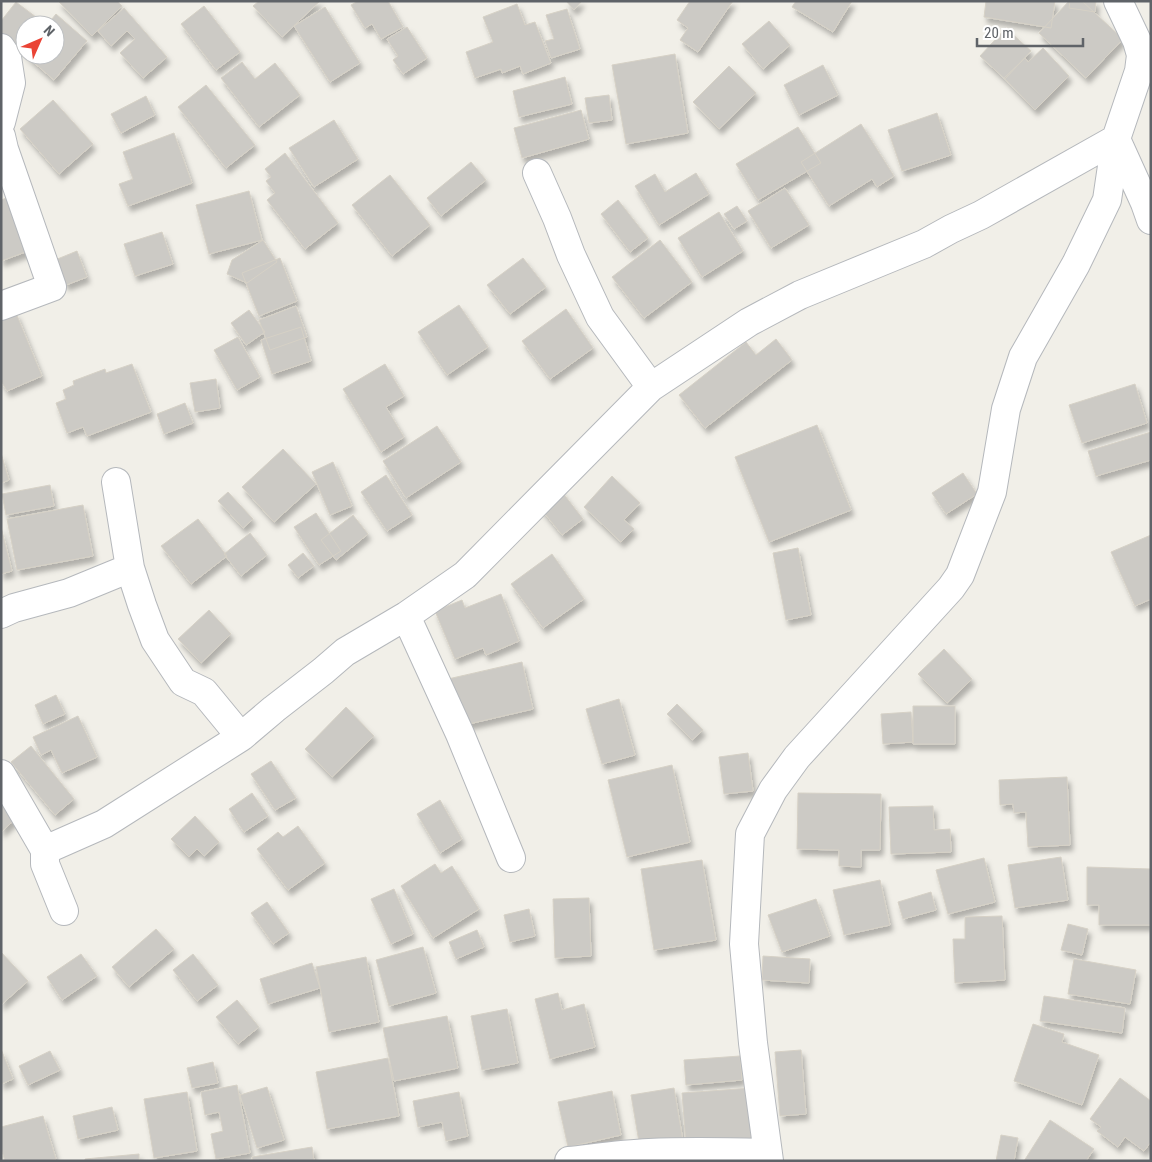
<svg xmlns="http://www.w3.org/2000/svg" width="1152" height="1162" viewBox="0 0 1152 1162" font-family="'Roboto Condensed',sans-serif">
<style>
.building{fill:#cccac5;stroke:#d6d1c6;filter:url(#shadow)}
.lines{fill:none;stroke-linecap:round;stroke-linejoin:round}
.street-casing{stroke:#b5b8bc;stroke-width:30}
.street{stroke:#fff;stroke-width:28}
</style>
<defs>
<filter id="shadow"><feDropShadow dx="3" dy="5.5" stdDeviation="2.5" flood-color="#0004"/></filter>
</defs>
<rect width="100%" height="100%" fill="#f1efe8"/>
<path class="building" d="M58,1H117L122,6L92,36Z
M259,1H320L282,37L253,6Z
M358,1H388L403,27L381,39L372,24L365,28L351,5Z
M566,1H582L574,10Z
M690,1H733L698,52L680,40L688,28L677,20Z
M796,1H852L833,32L792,7Z
M986,1H1055L1051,28L984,17Z
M1069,1H1082L1123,39L1086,78L1039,33Z
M1070,1H1096L1095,12L1069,8Z
M16,2L40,20L36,25H25V40L16,52L1,41V21Z
M517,4L525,25L535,22L551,63L523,74L520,66L502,73L501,69L475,78L466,52L493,42L483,17Z
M204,6L240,52L216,70L181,24Z
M325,7L360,63L330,82L294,26Z
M124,8L167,57L143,78L120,53L135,39L127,31L111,46L98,31Z
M567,9L580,49L551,58L545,41L554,39L546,15Z
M56,14L87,41L54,80L23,53L25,51V55H55V25H47Z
M769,21L790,45L763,69L742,44Z
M407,27L427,58L403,74L393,60L398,56L387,39Z
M1006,28L1031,51L1005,79L980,56Z
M1043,48L1069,76L1035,110L1004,78L1025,58L1028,62Z
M675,54L688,133L626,144L612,65Z
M242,62L255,79L275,63L300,95L259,127L221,78Z
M823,65L838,95L799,115L784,85Z
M729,66L756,93L719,129L693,102Z
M565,77L572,104L519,117L513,91Z
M206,85L255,145L226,168L178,107Z
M609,95L612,120L589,123L585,98Z
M146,96L155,115L121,133L111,114Z
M53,100L93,144L59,174L20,129Z
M581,110L589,139L522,158L514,128Z
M937,113L951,155L902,171L888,130Z
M334,120L358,159L314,187L289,148Z
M861,124L894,176L877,187L872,179L829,206L801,162Z
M798,127L821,163L758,200L736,164Z
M174,133L192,183L128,206L119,184L133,179L123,152Z
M285,153L338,223L305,249L267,200L275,193L266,181L271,177L265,169Z
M471,162L486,180L441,216L427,198Z
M696,173L709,194L659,225L635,186L655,174L665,192Z
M390,175L430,225L392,256L352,205Z
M785,188L809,225L771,248L748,211Z
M249,191L262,240L209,254L196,205Z
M12,196L31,250L1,261V200Z
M618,200L648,238L630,252L601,214Z
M737,206L747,221L734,229L724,214Z
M719,212L743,251L702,277L678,238Z
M162,232L173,264L135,276L124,244Z
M263,240L277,262L247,283L227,274L232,260Z
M660,240L692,282L644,318L612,277Z
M77,251L87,277L66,285L55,260Z
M280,258L297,301L259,316L242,273Z
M523,258L546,287L510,314L487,285Z
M459,305L488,347L447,375L418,332Z
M296,306L307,337L270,350L259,320Z
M566,309L593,348L550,379L522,341Z
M249,310L265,332L246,345L231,323Z
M16,313L42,376L7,391L1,381V318Z
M301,327L311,361L272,374L261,340Z
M238,337L260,377L237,390L214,350Z
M776,339L792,360L705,428L679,395L746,342L756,355Z
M132,364L151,412L87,436L83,427L67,433L56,403L66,399L63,390L74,385L73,381L105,369L106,373Z
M385,364L404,396L386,407L404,437L381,452L343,389Z
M216,379L220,408L195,412L190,383Z
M1135,384L1147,423L1082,443L1069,405Z
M185,403L193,423L164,434L157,414Z
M817,425L851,510L769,542L735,457Z
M437,426L461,462L406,498L383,461Z
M1151,432V460L1096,476L1088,451Z
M283,449L316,484L274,522L242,487Z
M1,453L9,480L1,483Z
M333,462L352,506L330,515L312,472Z
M963,473L977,494L946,514L932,493Z
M386,475L412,515L387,531L361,492Z
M612,476L640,503L624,520L634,529L621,542L584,507Z
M50,485L54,506L6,515L2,494Z
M559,488L583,519L562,535L537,504Z
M228,492L253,519L243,528L218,501Z
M83,505L93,556L17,570L7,519Z
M316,513L341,551L319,565L294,527Z
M353,515L368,534L336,560L321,540Z
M198,519L227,556L191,584L161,546Z
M1,527L12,571L1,574Z
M250,533L267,555L241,576L224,554Z
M1151,535V599L1135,606L1111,552Z
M798,548L811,615L786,620L773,553Z
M303,553L314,566L298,578L288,565Z
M552,554L584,599L543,628L511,584Z
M501,594L519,641L486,655L483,648L455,659L435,611L462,600L465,608Z
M209,610L231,634L201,663L178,639Z
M944,649L972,679L947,703L918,674Z
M522,662L533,709L460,726L448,679Z
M56,695L65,714L43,724L35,705Z
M619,699L635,755L602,764L586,709Z
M677,704L703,730L692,740L667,714Z
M913,706H955V744H913Z
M346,707L374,736L332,777L305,749Z
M911,712L913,742L883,744L881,714Z
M78,716L97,757L62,773L51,750L41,755L33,737Z
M31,746L74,799L55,815L11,762Z
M748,753L753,791L724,794L719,757Z
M271,761L296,798L275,810L251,774Z
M672,765L690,842L627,857L608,780Z
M1067,777L1070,845L1028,847L1026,812L1014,813L1013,804L1000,805L999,780Z
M252,793L268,816L244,832L229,809Z
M798,793L881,794L880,850H861V867L839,866V850L797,849Z
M1,794L21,814L1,832Z
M440,800L462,839L440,853L417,814Z
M933,806L934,830L950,829L951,852L891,854L889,807Z
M195,816L219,842L204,856L197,849L189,857L171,839Z
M298,826L325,863L288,890L257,849L278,832L283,837Z
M1061,857L1068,900L1015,908L1008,865Z
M984,858L995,902L948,914L936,870Z
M702,860L716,940L654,950L641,869Z
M435,864L441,873L452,866L479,909L433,938L401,886Z
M1087,867L1151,869V925H1099V905H1087Z
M880,880L890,925L844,935L833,890Z
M394,889L413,934L391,944L371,899Z
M931,892L936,910L903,919L898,902Z
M589,898L591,956L555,958L553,899Z
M816,899L830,936L782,952L768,915Z
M267,902L289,933L273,944L251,913Z
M529,909L535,936L510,942L504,915Z
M1002,916L1005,980L955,983L953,939H965V917Z
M1068,924L1088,929L1082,955L1061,950Z
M156,929L174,949L129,987L112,967Z
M477,930L484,947L456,959L449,942Z
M423,947L436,993L389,1006L376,960Z
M1,952L28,981L1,1005Z
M81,954L97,976L62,1000L47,977Z
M193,954L218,985L197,1001L173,970Z
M763,956L810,959L809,983L762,980Z
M366,957L379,1022L329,1032L316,967Z
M1074,959L1136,970L1130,1004L1068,994Z
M312,963L320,988L268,1004L260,979Z
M558,993L562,1010L584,1004L595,1047L550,1059L535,999Z
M1044,996L1125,1008L1122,1033L1040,1021Z
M237,1000L259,1027L238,1044L216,1017Z
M507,1009L518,1063L482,1070L471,1016Z
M447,1016L458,1068L394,1081L383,1028Z
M1033,1024L1064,1034L1062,1042L1099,1055L1082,1105L1014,1081Z
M1,1049L13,1079L1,1084Z
M801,1050L806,1114L780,1116L775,1052Z
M50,1051L60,1070L28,1085L19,1066Z
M740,1056L742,1080L686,1085L684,1060Z
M388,1058L399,1116L327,1129L316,1072Z
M213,1062L218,1083L192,1088L187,1068Z
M1120,1078L1151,1101V1142L1144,1151L1125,1137L1118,1147L1097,1131L1101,1127L1090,1119Z
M237,1085L250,1153L216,1159L211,1134L223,1131L219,1112L205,1115L201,1092Z
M267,1087L284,1140L257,1148L240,1095Z
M674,1088L683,1141L640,1148L631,1095Z
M751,1088L755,1141L686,1145L682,1093Z
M612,1091L621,1135L568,1147L558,1102Z
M187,1092L197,1151L154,1158L144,1099Z
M459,1092L468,1136L446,1141L442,1122L418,1127L413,1101Z
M112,1107L118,1130L78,1139L73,1116Z
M43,1116L56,1159L48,1161H5L1,1148V1127Z
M1050,1120L1094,1149L1086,1161H1024Z
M1001,1135L1018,1138L1014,1161H996Z
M312,1147L314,1161H253L252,1157Z
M139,1154V1161H85V1159Z"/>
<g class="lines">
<defs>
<path id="street" d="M1,48L7,57L11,83L1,122
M1,136L4,149L52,287L1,306
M1116,139L1145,203L1151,220
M537,173L557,218L571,255L600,317L651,387
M116,482L130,568L142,605L155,640L183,682L204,692L241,737L274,709L323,671L345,652L406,616L465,575L651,387L749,322L800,295L924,244L951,229L981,215L1116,139L1139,71L1141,55L1137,41L1118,1
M1,614L14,608L69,593L130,568
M406,616L460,734L511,858
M1,774L45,850V864L64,911
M45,850L104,824L241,737
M569,1161C596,1158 623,1154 649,1153C689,1151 728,1152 768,1153
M769,1161L753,1043L744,944L750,834L773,790L797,757L951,588L960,575L992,492L1006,409L1023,357L1076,264L1107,200L1116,139"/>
</defs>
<use href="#street" class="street-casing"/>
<use href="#street" class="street"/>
</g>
<rect width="1152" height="1162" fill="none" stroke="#5f6368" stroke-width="5"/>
<g transform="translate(40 40) rotate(45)"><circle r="24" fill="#ffffff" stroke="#bfc1c3"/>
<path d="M0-4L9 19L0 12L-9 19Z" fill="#ea4335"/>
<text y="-8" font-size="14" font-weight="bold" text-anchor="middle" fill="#5f6368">N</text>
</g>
<path d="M977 38v8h106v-8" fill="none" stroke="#5f6368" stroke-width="2.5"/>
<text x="984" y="38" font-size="15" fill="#5f6368" stroke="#ffffff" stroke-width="4" paint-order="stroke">20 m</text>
</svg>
